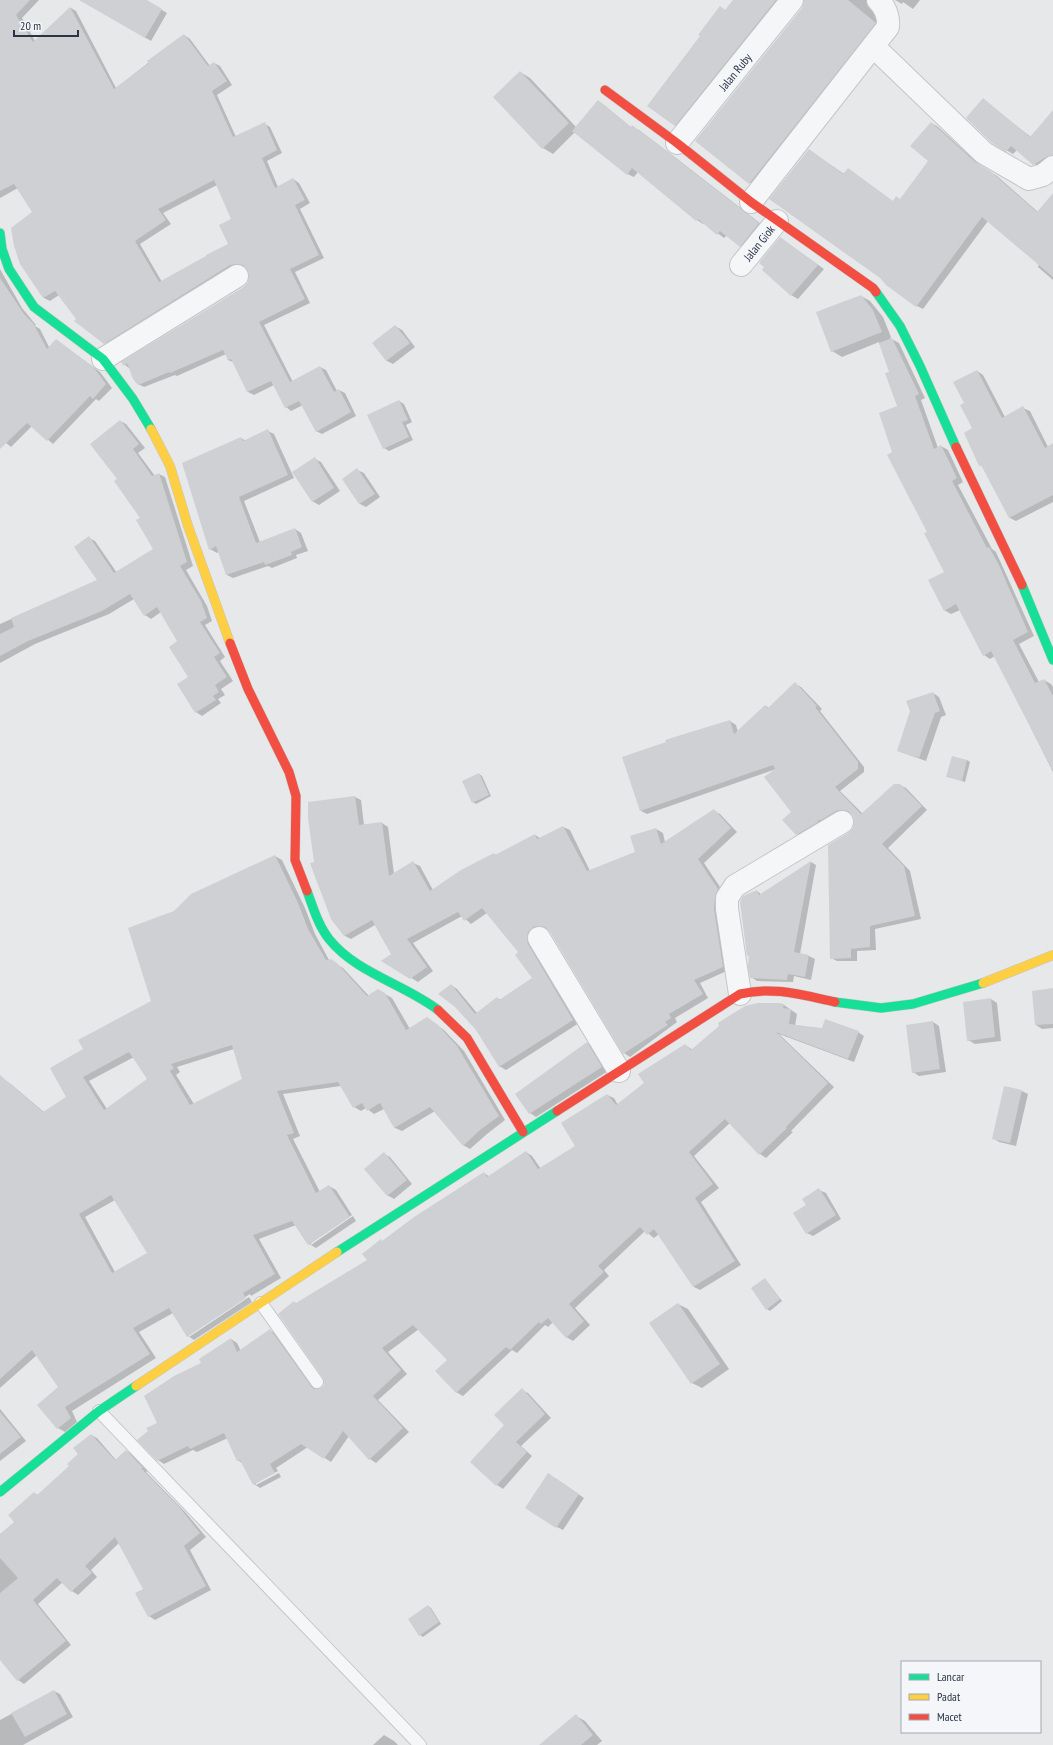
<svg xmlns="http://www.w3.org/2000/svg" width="1053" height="1745" viewBox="0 0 1053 1745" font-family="'PT Sans Narrow',sans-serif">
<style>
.shadow{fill:#0003;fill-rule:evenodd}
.building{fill:#ced0d3;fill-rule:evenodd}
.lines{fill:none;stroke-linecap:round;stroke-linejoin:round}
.lane-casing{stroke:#c4c6c8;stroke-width:14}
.street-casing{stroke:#c4c6c8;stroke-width:24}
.fast-casing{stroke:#c4c6c8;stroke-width:10}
.slow-casing{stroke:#c4c6c8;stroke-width:10}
.jam-casing{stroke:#c4c6c8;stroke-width:10}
.lane{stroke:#f5f6f7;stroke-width:12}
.street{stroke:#f5f6f7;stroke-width:22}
.fast{stroke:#16e098;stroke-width:9}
.slow{stroke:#ffcf43;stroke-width:9}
.jam{stroke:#f24e42;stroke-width:9}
.labels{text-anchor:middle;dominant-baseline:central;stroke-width:3;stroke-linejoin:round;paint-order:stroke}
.street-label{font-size:12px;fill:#2b3445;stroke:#f4f6f9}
</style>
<rect width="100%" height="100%" fill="#e6e8ea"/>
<path class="shadow" d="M0,0H39L22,18L35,41L71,8L76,11L116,88L184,35L190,39L210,66L214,63L220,66L232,85L217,95L236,137L265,124L270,127L282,153L267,161L278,187L293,179L299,183L310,203L300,209L324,258L295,272L310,303L264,325L293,382L320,367L326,370L337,391L339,390L345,393L356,416L322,434L316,431L303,405L291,411L286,407L274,385L254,395L248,392L235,363L228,360L226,354L177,376L175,375L144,387L138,384L130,369L123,363L244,287L249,282L250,275L246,267L236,268L110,346L78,319L59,295L50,301L44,298L21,263L33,212L18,188L0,198ZM217,185L232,219L229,245L162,282L140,244L171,224L163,213Z
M81,0H145L167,13L151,41Z
M735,0H785L682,129L675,125L702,36L721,8L726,11Z
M805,0H872L880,20L756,187L696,141L803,8Z
M895,0H920L913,9L903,2L902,4Z
M520,72L530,78L576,127L598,101L604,105L632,128L639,130L676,158L765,227L747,250L727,235L724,238L704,223L703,224L697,220L638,172L634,177L627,174L575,132L553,154L543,148Z
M983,100L1031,137L1053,126V160L1040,168L1017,150L1013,154L992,142Z
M931,123L937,126L982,167L997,176L1038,212L1053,195V280L1038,267L1039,264L988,221L923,309L917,306L815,154L844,174L893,202L901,200L929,161Z
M786,242L824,269L798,299L791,295Z
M0,269L22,308L36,325L0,341Z
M861,296L870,301L883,317L891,337L890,338L899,343L925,398L921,400L938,448L941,446L948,450L963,482L958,485L992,549L996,552L1034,636L1019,644L1039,682L1044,680L1051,684L1053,687V772L995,656L990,659L984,655L960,610L951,614L944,610L945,572L894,453L898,407L890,373L879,342L842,357L832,351Z
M35,326L40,329L49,347L62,344L100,372L112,388L99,401L96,399L53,444L32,426L11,447L0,438V360Z
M395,326L402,330L415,347L393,364L387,361L374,343Z
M977,371L983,375L1005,417L1023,408L1030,411L1048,447H1053V502L1016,521L1010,518L983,467L980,465L973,429L966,403Z
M399,401L404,404L412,422L406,425L413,440L389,451L384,448Z
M120,421L126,424L145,448L138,453L155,476L159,474L165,477L193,566L186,570L207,606L212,621L205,625L225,657L220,661L233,681L221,689L225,695L218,699L221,703L202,716L196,712L190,678L179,642L161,612L151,619L145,615L134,599L109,614L35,644L0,663V624L98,580L89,538L95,541L117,573L154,550L141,518L119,479Z
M268,431L274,434L294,478L244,501L260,542L295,529L301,533L308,551L296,555L297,558L272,568L268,566L233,578L227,575L219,551L217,553L210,549L241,438L246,441Z
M315,459L321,462L340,491L319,505L312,501Z
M357,470L364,473L380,497L366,507L360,504L343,479Z
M795,684L801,687L822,709L820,711L864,767V772L840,791L863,814L900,785L906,788L927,810L888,848L910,871L921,919L875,929L876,950L857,951V961H837L831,958L849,834L854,829L855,822L854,815L851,813L842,814L803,838L797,834L792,812L776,769L647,814L641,811L730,721L736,725L738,732L766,706L769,708Z
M933,693L939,697L946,715L941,717L926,761L898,751Z
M967,760L970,762L965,782L947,776Z
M479,774L482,776L491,796L476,804L473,802Z
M355,797L361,800L364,825L382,823L388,827L394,874L413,863L420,866L433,890L494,854L496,855L535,835L540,838L563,827L570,830L590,871L636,852L656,829L663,833L665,842L714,811L720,814L737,832L704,863L724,893L729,970L700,983L708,998L675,1018L677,1022L630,1057L624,1053L549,929L540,930L579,1023L506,1070L499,1066L451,985L457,989L477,1013L497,998L501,1000L534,978L519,952L487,913L471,924L462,916L413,943L433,971L418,982L383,961L392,955L375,925L351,939L345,936L332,919L315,863Z
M275,856L282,860L305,908L315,934L329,960L343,968L369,996L378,990L392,998L410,1029L434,1023L444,1030L464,1051L505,1120L487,1134L470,1149L463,1145L435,1111L402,1131L395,1128L384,1109L374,1114L366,1108L361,1111L354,1107L341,1086L283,1094L300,1136L293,1139L320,1192L329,1186L336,1190L352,1215L311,1243V1245L353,1216L356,1221L316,1248L309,1244L296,1225L259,1239L281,1278L251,1296L250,1294L189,1334V1337L249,1297L252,1302L194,1340L188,1336L173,1313L139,1332L156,1358L72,1411L77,1422L65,1432L58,1428L59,1387L37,1355L0,1388V1088L6,1081L12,1085L45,1113L68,1098L84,1049L152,1001L174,912ZM234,1049L243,1079L194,1104L176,1075L180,1072L177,1067ZM134,1057L148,1080L107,1109L89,1081ZM115,1200L148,1253L115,1272L85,1217Z
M811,862L816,865L800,954L809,956L815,959L811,980L794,976L793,982L757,981L751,977L750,957L748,955L757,891L762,895Z
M1053,989V1028L1042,1029L1036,1025Z
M991,999L997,1003L1001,1041L975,1044L968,1040Z
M784,1005L797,1014L795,1026L858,1032L864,1036L854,1062L779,1034L834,1087L791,1131L793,1132L766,1158L760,1154L730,1123L694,1156L719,1188L701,1202L741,1265L700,1290L694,1287L659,1234L654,1238L645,1231L604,1270L609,1276L575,1308L590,1325L573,1341L566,1337L553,1322L548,1327L545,1325L517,1353L512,1350L463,1396L456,1392L448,1360L419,1329L388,1352L407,1374L378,1400L409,1432L376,1463L370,1459L349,1436L331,1462L308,1447L276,1468L278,1471L256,1482V1485L279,1473L281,1477L260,1488L254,1484L243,1464L238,1460L228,1438L197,1452L193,1450L164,1464L158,1460V1423L202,1364L231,1339L237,1343L241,1351L271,1331L277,1334L316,1390L322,1389L325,1385L324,1377L297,1304L369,1261L383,1242L484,1173L490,1177L526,1152L532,1156L541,1169L577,1146L607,1095L614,1098L618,1105L646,1083L685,1045L693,1050Z
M933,1022L939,1026L946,1072L919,1076L913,1072Z
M587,1043L593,1047L608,1071L536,1117L530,1113Z
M1022,1091L1028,1094L1016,1146L999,1142L993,1138Z
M384,1154L390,1157L412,1184L394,1199L387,1195Z
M819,1190L826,1193L841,1219L813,1236L807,1233V1205Z
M765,1279L782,1301L770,1311L767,1309Z
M678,1304L688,1309L729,1369L702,1388L692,1383Z
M522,1390L528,1393L551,1418L521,1446L532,1456L503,1489L497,1485L505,1425Z
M0,1409L26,1441L0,1461Z
M91,1435L97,1438L116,1460L126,1451L133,1455L148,1471L146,1472L186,1513L206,1537L190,1550L211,1590L155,1620L149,1616L137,1594L144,1590L119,1543L91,1570L97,1577L78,1595L72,1591L63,1582L38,1604L71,1645L24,1684L18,1680L0,1658V1536L16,1522L34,1493L38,1495L70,1466Z
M555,1478L584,1498L563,1530L557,1527Z
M428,1606L431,1608L441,1624L423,1637L420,1635L409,1619Z
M54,1691L60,1694L73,1717L23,1745H0V1720Z
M576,1716L585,1721L602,1741L597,1745H541Z
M384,1735L394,1741L398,1745H373Z"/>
<path class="building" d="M0,0H30L16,15L33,42L70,7L114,89L149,63L147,61L184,34L208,66L214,62L227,81L212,91L233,137L265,122L277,150L262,158L275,188L293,178L305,200L295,205L319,255L290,269L305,299L259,322L290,382L320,366L334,392L339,389L351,412L316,432L299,401L285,408L271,381L247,392L231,359L228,360L223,350L170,373L169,372L138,385L133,379L127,363L124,366L121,362L244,287L248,282L249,275L247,269L243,265L236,264L230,265L104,344L74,321L76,319L55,291L43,298L20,264L14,246L11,228L32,212L14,184L0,191ZM214,180L231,219L219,225L228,244L206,255V256L159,282L135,241L166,220L158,209Z
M79,0H147L162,9L145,38Z
M733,0H776L675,126L647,106L700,36L698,35L720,6L725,10Z
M804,0H848L876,23L749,184L695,141L802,8Z
M520,71L569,123L542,149L493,97Z
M983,98L1030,137L1053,110V155L1046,157L1033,165L1011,146L1006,152L992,143L966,118Z
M598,100L631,127L632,125L669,153L759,223L740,247L720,231L717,235L698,219L696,221L632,168L627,175L572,131Z
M931,122L975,162L990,171L1037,212L1053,193V277L982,217L916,307L886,285L880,278L769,199L809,149L843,174L848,168L893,201L896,196L900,199L928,161L910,146Z
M780,237L818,265L791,296L762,270L764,267L759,263Z
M0,278L24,314L33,323L47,349L56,339L94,368L106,384L93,399L90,396L47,441L27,423L0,449Z
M861,295L873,310L882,332L831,352L816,312Z
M395,325L410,343L386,361L372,343Z
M892,338L919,394L915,396L934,449L941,445L957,478L952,481L987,548L989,547L999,565L1028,632L1013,640L1035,683L1044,679L1053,696V771L991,651L983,656L956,604L944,611L928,580L944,572L924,533L927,532L887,455L892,452L879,413L897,406L885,373L889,372L879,343Z
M977,370L1002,418L1023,406L1045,448L1053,443V495L1009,518L981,465L979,466L964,433L972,428L960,405L964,403L953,382Z
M399,400L408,420L402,422L409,437L383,449L367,415Z
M120,420L139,444L133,449L152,476L159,473L187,562L180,566L201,601L207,618L200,622L220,653L214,657L227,677L215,685L219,692L213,696L216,700L195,713L177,684L188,677L169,647L177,641L157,607L144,616L130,594L102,611L28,641L0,656V634L14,627L11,618L97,580L74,547L89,536L114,573L153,549L136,520L140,518L114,481L117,479L90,444Z
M268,429L288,475L239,497L256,543L295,528L302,547L291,552L292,555L265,565L264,562L226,575L216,546L209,550L182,463L241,437L243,441Z
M315,457L334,488L312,502L292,472Z
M357,468L375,494L359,504L342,479Z
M795,682L817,706L815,707L858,762V769L835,787L861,814L894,784H900L922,806L882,844L904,866L915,916L870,926V947L851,949V958L830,959L828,845L848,833L853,828L854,821L853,816L848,811L842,810L836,811L821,820H818V822L796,835L782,820L791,812L764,777L775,769L773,765L640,811L622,757L666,742L665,740L730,720L734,734L765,705L768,708Z
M933,692L940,711L935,713L919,758L897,751L910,711L906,701Z
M952,756L967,760L962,781L946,777Z
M479,773L489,795L472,803L462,781Z
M355,796L359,825L382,822L389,876L413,861L430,891L461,870L494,853L495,855L535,834L537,839L563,826L587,871L635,852L630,836L656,828L661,844L714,809L731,828L698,859L718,889L715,898L714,909L723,967L694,980L703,994L669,1014L671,1018L665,1022L668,1025L623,1054L550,932L545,927L538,926L533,927L528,932L527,939L528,944L573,1020L499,1067L476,1030L455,1007L438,994L451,984L475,1014L497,997L499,1000L532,978L515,955L518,952L482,908L464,921L458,912L407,939L427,967L410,979L381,961L391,954L372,920L344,936L331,919L311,866L310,863L314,862L308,818V802Z
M275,855L298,903L308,929L326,960L331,959L337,963L367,996L378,989L385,993L406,1030L427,1017L438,1025L457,1046L499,1116L480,1130L463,1146L430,1107L394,1128L380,1103L367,1111L362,1103L353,1108L338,1082L277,1091L294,1133L287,1135L316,1193L329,1185L350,1217L308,1245L292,1221L253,1235L275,1274L243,1293L246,1298L187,1337L169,1308L133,1328L150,1354L65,1407L71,1418L57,1429L37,1405L58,1387L32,1350L0,1379V1075L43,1112L66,1097L50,1068L83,1049L78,1040L151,1001L128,928L174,911L191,894ZM232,1045L242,1079L190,1105L170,1071L174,1068L171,1064ZM129,1052L147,1079L104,1110L83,1077ZM111,1195L147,1253L112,1273L79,1214Z
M811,861L794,952L809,955L805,977L788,974L787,980L750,978L748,966L749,955L747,956L740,902L743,896L757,890L759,895Z
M1053,988V1024L1035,1025L1032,991Z
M991,998L995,1037L967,1041L963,1002Z
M758,1003H779L784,1004L783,1008L791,1009L789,1024L822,1028L825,1019L859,1031L848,1059L776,1032L828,1083L786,1127L787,1128L759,1155L725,1119L689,1152L713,1184L695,1198L735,1261L693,1287L654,1229L647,1235L640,1227L598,1266L604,1272L569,1304L584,1321L566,1338L548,1318L541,1324L539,1322L510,1350L506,1347L456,1393L435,1371L447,1360L413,1325L382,1348L401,1370L373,1396L403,1428L369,1460L343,1431L324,1459L301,1444L270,1464L275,1473L253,1485L240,1460L237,1461L224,1433L190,1449L188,1446L157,1461L137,1440L148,1431L146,1428L157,1423L144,1396L174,1376L201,1363L199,1359L231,1338L237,1352L270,1329L311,1386L314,1389L321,1388L324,1385L323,1378L278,1314L294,1301L296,1303L367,1260L362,1254L381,1239L382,1241L414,1217L484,1172L487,1177L526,1151L538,1169L575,1146L561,1123L607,1094L616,1105L644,1083L638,1074L685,1044L691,1050L719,1026L718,1023L745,1006Z
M933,1021L940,1069L912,1073L906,1025Z
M587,1042L602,1067L529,1114L515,1094Z
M1004,1086L1022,1090L1010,1143L992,1139Z
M384,1152L407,1180L387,1196L364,1169Z
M819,1188L836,1215L806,1234L793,1213L806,1205L802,1199Z
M765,1278L780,1299L766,1310L751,1288Z
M678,1303L720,1364L691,1384L649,1323Z
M522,1388L545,1414L516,1442L527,1452L496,1486L470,1462L504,1425L494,1415Z
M0,1412L21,1437L0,1454Z
M91,1434L115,1460L126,1450L143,1468H141L180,1508L200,1533L184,1546L206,1586L148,1617L135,1593L143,1589L115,1537L85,1566L92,1573L71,1592L57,1578L33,1600L66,1641L17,1681L0,1660V1593L18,1578L0,1558V1534L14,1522L8,1515L34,1492L37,1495L69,1466L67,1464L78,1454L73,1448Z
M548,1473L579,1494L556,1528L525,1508Z
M428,1605L439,1622L419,1636L408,1619Z
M54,1690L67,1714L25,1737L11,1713Z
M576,1714L593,1735L581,1745H539Z"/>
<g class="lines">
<defs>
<path id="lane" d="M261,1303L317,1382
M99,1411L420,1745"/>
<path id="street" d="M873,46L984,153L1029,179L1043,175L1053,167
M677,143L792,0
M751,202L888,27C889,16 886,8 878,0
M741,265L777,221
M103,359L237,276
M539,938L619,1071
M740,994L727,909V898L735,886L842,822"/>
<path id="fast" d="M0,233L2,249L9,269L34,307L103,359L133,399L151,429
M876,292L900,326L920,366L956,447
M1022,585L1053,660
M307,891C313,907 318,925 329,939C356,973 404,984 438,1010
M835,1002L881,1008L913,1004L983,983
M337,1252L557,1111
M0,1492L99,1411L136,1386"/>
<path id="slow" d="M151,429L170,466L188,526L230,643
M983,983L1053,955
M136,1386L337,1252"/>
<path id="jam" d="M605,90L677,143L751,202L873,288L876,292
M956,447L1022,585
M230,643L248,689L289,772L296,796L295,860L307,891
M438,1010L467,1038L523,1132
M557,1111L740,994C774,986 802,995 835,1002"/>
</defs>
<use href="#lane" class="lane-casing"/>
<use href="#street" class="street-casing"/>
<use href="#fast" class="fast-casing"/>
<use href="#slow" class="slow-casing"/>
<use href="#jam" class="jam-casing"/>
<use href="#lane" class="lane"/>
<use href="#street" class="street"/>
<use href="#fast" class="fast"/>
<use href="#slow" class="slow"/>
<use href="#jam" class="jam"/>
</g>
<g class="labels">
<g class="street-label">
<text transform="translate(735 72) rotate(-51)">Jalan Ruby</text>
<text transform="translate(759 243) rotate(-51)">Jalan Giok</text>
</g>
</g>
<rect x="901" y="1661" width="140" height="72" fill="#f4f6f9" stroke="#a4a8b1"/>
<rect x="909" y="1674" width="20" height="6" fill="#16e098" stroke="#a4a8b1"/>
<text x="937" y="1681" font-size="12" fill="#2b3445">Lancar</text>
<rect x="909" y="1694" width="20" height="6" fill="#ffcf43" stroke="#a4a8b1"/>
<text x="937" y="1701" font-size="12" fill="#2b3445">Padat</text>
<rect x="909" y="1714" width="20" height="6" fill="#f24e42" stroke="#a4a8b1"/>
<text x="937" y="1721" font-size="12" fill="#2b3445">Macet</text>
<path d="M14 30v6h64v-6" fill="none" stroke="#2b3445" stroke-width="2"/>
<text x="20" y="30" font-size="12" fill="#2b3445" stroke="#f4f6f9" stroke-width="3" paint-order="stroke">20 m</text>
</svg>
